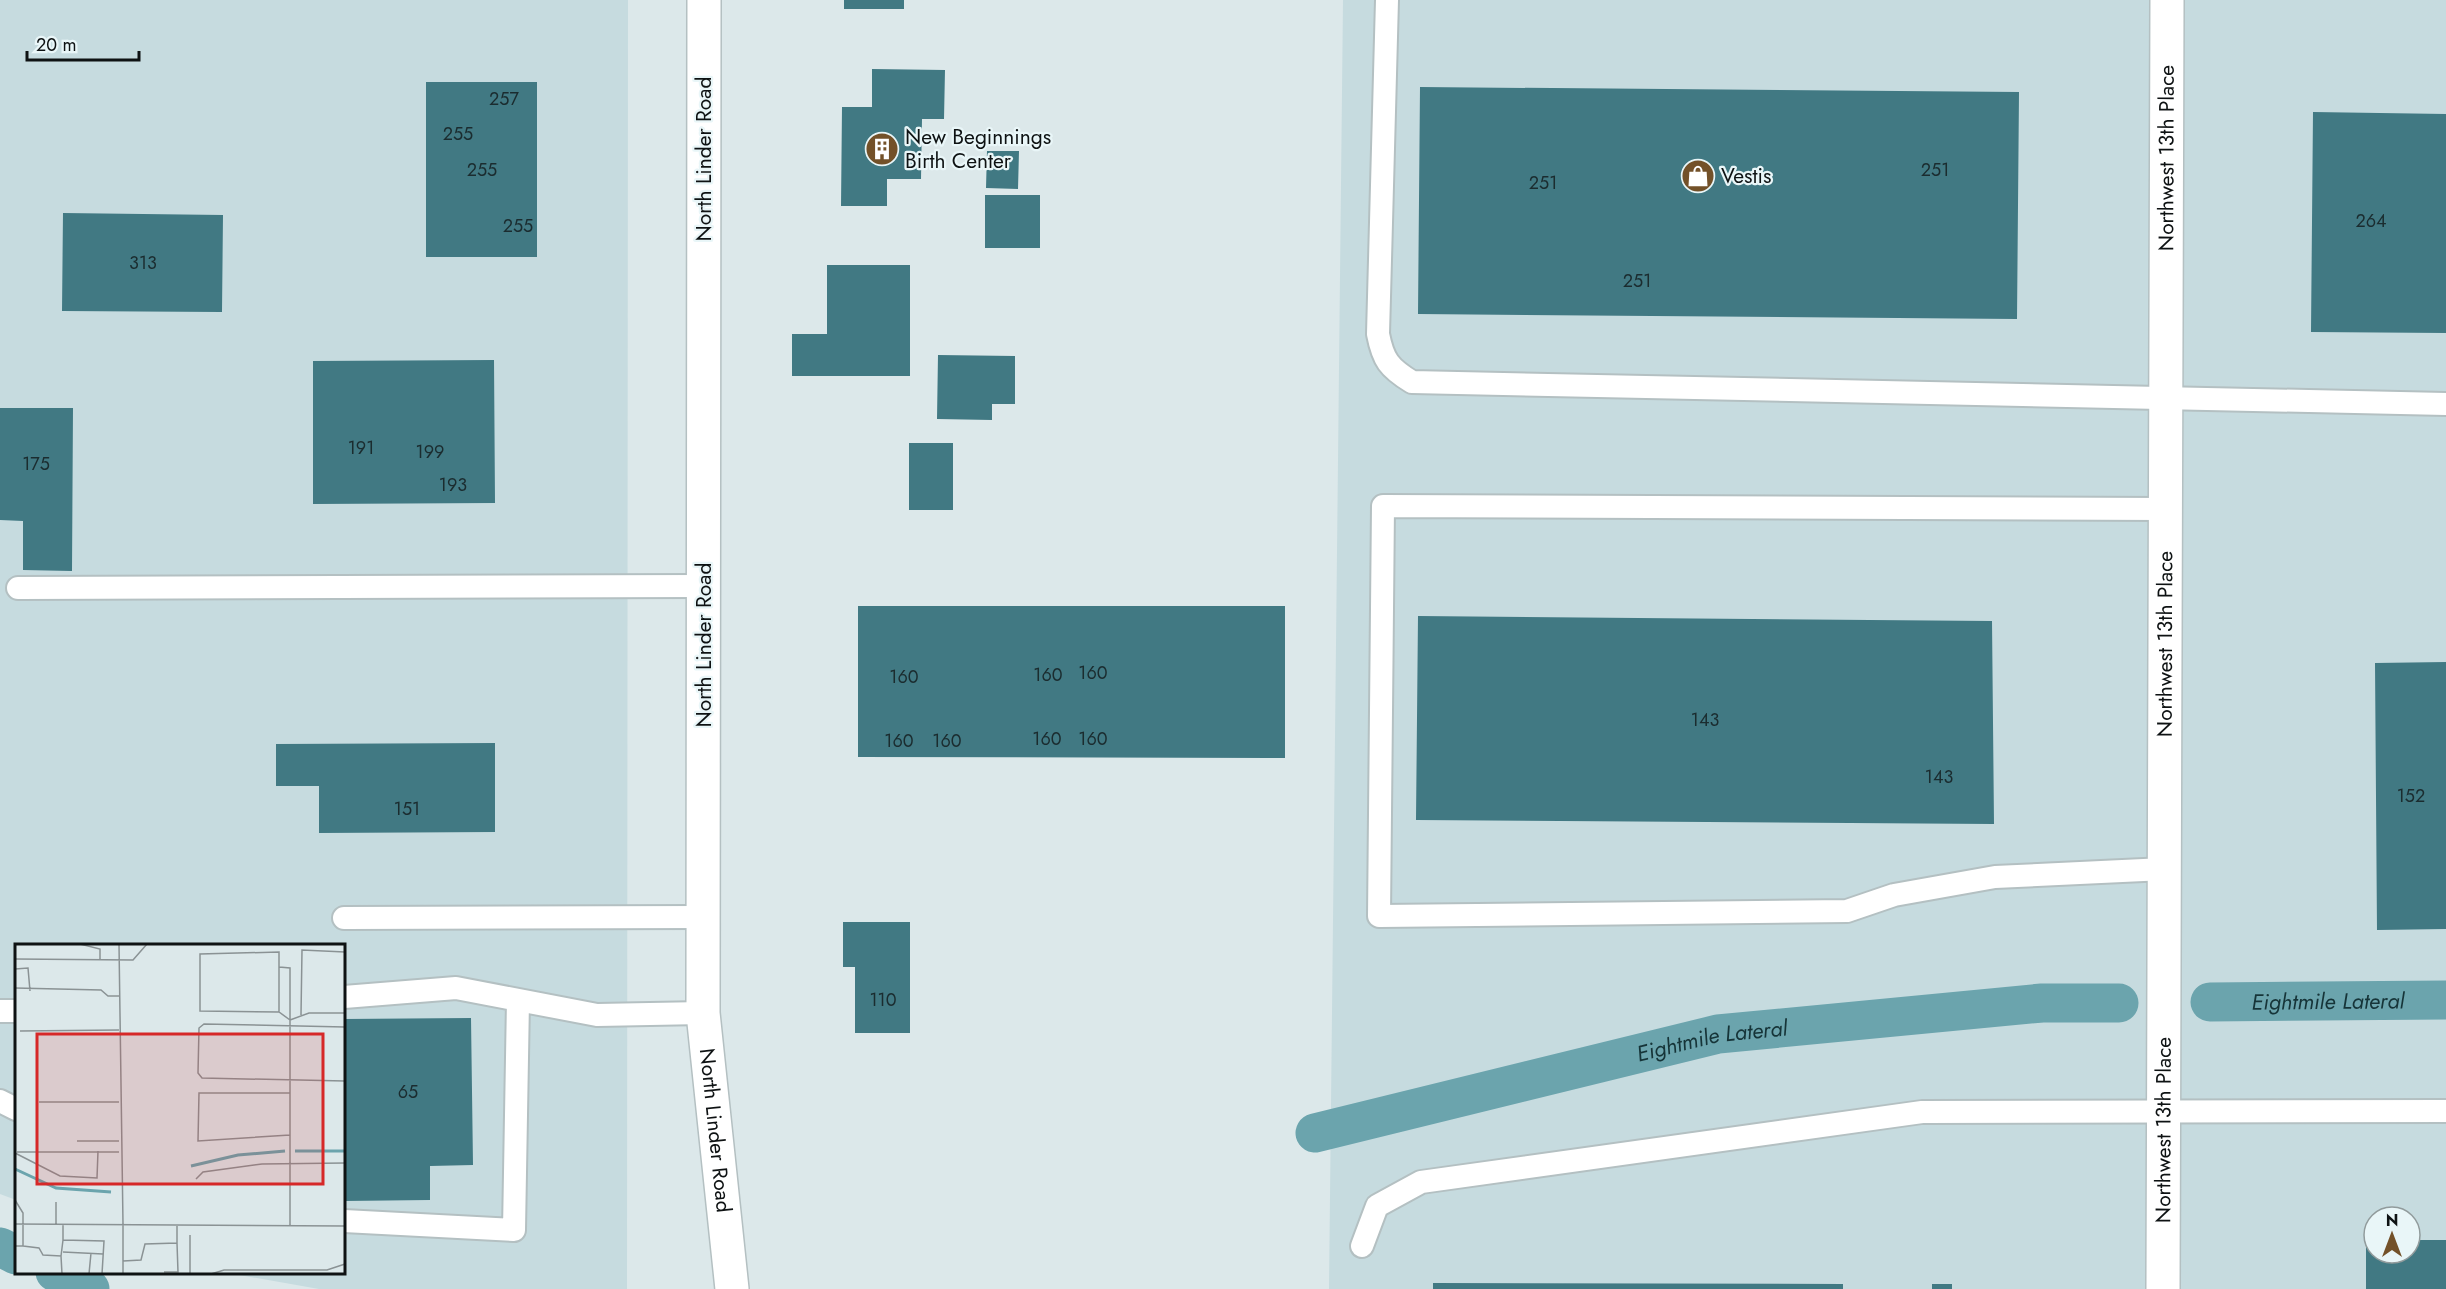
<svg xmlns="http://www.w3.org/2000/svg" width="2446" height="1289" viewBox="0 0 2446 1289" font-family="Jost,sans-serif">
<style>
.built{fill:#c6dbdf;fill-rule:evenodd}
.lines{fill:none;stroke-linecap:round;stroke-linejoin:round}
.canal{stroke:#6ba4ad;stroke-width:39}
.building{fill:#417983}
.service-casing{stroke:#b4c0c2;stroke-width:26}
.minor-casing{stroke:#b4c0c2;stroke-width:36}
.secondary-casing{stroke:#b4c0c2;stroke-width:36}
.service{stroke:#fff;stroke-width:22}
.minor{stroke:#fff;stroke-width:33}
.secondary{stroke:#fff;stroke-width:33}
.labels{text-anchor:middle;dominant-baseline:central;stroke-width:4.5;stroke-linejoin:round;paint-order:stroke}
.number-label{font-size:18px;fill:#1b2c2f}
.poi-label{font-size:21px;fill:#0e1213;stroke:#e9f6f8;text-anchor:start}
.street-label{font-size:21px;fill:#0e1213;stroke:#e9f6f8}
.water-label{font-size:22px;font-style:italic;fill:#163438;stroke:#e9f6f8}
.inset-river{fill:none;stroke:#6ba4ad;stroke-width:3}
.inset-road{fill:none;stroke:#8a9294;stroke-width:1.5}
.view{fill:#d62828;fill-opacity:0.15;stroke:#d62828;stroke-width:3}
.inset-edge{fill:none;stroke:#0e1213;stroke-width:3}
</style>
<rect width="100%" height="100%" fill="#dce8ea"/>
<path class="built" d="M0,0H628L627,1289H319L228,1273L344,1272V946H16V1200L0,1194Z
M1343,0H2446V1289H1329ZM2374,1217H2410V1253H2374Z"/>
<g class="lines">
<g class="canal">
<path id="s1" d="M2210,1002L2446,1000"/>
<path id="s2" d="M1315,1133L1718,1034L2042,1003H2119"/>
<path d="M0,1247L16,1255"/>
<path d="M55,1272L90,1289"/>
</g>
</g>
<path class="building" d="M844,0H904V9H844Z
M872,69L945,70L944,119H922L921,179H887V206H841L842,107H872Z
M426,82H537V257H426Z
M1420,87L2019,92L2017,319L1418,314Z
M2313,112L2446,114V333L2311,332Z
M987,151H1019L1018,189L986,188Z
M985,195H1040V248H985Z
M63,213L223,215L222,312L62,311Z
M827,265H910V376H792V334H827Z
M938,355L1015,356V404H992V420L937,419Z
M494,360L495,503L313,504V361Z
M0,408H73L72,571L23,570V521L0,520Z
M909,443H953V510H909Z
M858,606H1285V758L858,757Z
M1418,616L1992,621L1994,824L1416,820Z
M2446,662V929L2377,930L2375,663Z
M495,743V832L319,833V786H276V744Z
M843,922H910V1033H855V967H843Z
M471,1018L473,1165L430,1166V1200L344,1201V1019Z
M2366,1240H2374V1253H2410V1240H2446V1289H2366Z
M1433,1283L1843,1284V1289H1433Z
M1932,1284H1952V1289H1932Z"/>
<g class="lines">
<defs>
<path id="service" d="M1387,0L1378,334C1383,360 1389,368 1412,382L2446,404
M18,588L704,586
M2165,869L1995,877L1894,895L1847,911L1379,916L1383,506L2165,509
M344,918L704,917
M344,997L456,988L597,1015L703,1013
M0,1011H16
M0,1101L16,1109
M344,1221L514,1230L518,1000
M1362,1246L1377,1206L1421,1182L1922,1112L2446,1111"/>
<g id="minor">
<path id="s3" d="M2163,1289L2167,0"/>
</g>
<g id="secondary">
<path id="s4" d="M704,0L703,1013L732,1289"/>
</g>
</defs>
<use href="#service" class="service-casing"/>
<use href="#minor" class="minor-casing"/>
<use href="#secondary" class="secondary-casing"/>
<use href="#service" class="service"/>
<use href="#minor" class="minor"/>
<use href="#secondary" class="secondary"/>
</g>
<defs>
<symbol id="building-disc" viewBox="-11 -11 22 22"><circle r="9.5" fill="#735129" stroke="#e9f6f8"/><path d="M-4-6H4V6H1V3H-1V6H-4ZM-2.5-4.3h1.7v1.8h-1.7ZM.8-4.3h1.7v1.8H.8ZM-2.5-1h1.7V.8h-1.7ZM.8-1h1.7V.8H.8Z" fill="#fff"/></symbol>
<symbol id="shop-disc" viewBox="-11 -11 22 22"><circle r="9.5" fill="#735129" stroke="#e9f6f8"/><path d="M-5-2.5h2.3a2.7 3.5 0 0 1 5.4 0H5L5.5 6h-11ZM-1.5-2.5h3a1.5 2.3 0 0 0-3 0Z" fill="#fff"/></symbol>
</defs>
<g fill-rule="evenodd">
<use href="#building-disc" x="863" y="130" width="38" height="38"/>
<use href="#shop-disc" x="1679" y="157" width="38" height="38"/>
</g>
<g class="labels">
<g class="number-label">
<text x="504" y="99">257</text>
<text x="458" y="134">255</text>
<text x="482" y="170">255</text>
<text x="1935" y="170">251</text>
<text x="1543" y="183">251</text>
<text x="2371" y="221">264</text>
<text x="518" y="226">255</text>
<text x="143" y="263">313</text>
<text x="1637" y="281">251</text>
<text x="361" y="448">191</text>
<text x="430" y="452">199</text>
<text x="36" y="464">175</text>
<text x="453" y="485">193</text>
<text x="1093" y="673">160</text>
<text x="1048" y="675">160</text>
<text x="904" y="677">160</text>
<text x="1705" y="720">143</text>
<text x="1047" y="739">160</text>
<text x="1093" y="739">160</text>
<text x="899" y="741">160</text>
<text x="947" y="741">160</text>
<text x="1939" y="777">143</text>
<text x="2411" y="796">152</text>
<text x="407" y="809">151</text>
<text x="883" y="1000">110</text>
<text x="408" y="1092">65</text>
</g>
<g class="poi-label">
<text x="905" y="137">New Beginnings<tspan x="905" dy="24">Birth Center</tspan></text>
<text x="1721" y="176">Vestis</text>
</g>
<g class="street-label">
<text transform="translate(704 159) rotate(-90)">North Linder Road</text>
<text stroke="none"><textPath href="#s3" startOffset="1131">Northwest 13th Place</textPath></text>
<text stroke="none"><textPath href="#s3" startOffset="645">Northwest 13th Place</textPath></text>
<text transform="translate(704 645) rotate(-90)">North Linder Road</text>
<text stroke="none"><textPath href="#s3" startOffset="159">Northwest 13th Place</textPath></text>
<text stroke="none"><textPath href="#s4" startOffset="1131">North Linder Road</textPath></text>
</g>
<g class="water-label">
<text stroke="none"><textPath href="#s1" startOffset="118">Eightmile Lateral</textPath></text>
<text stroke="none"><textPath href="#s2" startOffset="408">Eightmile Lateral</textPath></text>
</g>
</g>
<g transform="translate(15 944)">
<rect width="330" height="330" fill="#dce8ea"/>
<path class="inset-river" d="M280,207H330M176,222L223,211L270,207M0,225L41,244L96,248"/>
<path class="inset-road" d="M65,0L85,5V16M104,0L108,280M0,15L118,16L132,0M264,23L275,24V282M0,25L13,24L15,47M0,44L86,46L93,52H104M264,68V8L185,10V67L264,68L275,76M286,71L287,6L330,8M275,76L294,69H330M330,83L189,80L184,84L183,129L187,134L330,137M5,87L104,86M24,158H104M275,191L183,197L184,149H275M62,197H104M2,208H104M0,209L45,232L82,234L83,207M181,235L188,228L247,220L330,219M0,256L8,269V302H0M0,280L330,282M41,280V258M48,280V296L89,297L87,330M108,280V330M175,291V330M8,302L24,304L28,311L46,312L48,296M48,308L88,310M46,312L47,330M108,317L126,316L130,300L162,299V281M149,328H163L162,299M74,330L76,309M196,330L209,326H312L330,320"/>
<path class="view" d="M22,90H308V240H22Z"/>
<rect width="330" height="330" class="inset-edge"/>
</g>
<g transform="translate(2392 1235)"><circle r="28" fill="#e9f6f8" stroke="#919b9c" stroke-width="1.5"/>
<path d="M0-4.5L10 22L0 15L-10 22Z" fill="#735129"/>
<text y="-9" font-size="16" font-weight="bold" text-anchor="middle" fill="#0e1213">N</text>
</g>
<path d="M27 51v9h112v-9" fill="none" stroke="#0e1213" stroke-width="3"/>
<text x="36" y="51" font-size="18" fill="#0e1213" stroke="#e9f6f8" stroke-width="4.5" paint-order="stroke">20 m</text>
</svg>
